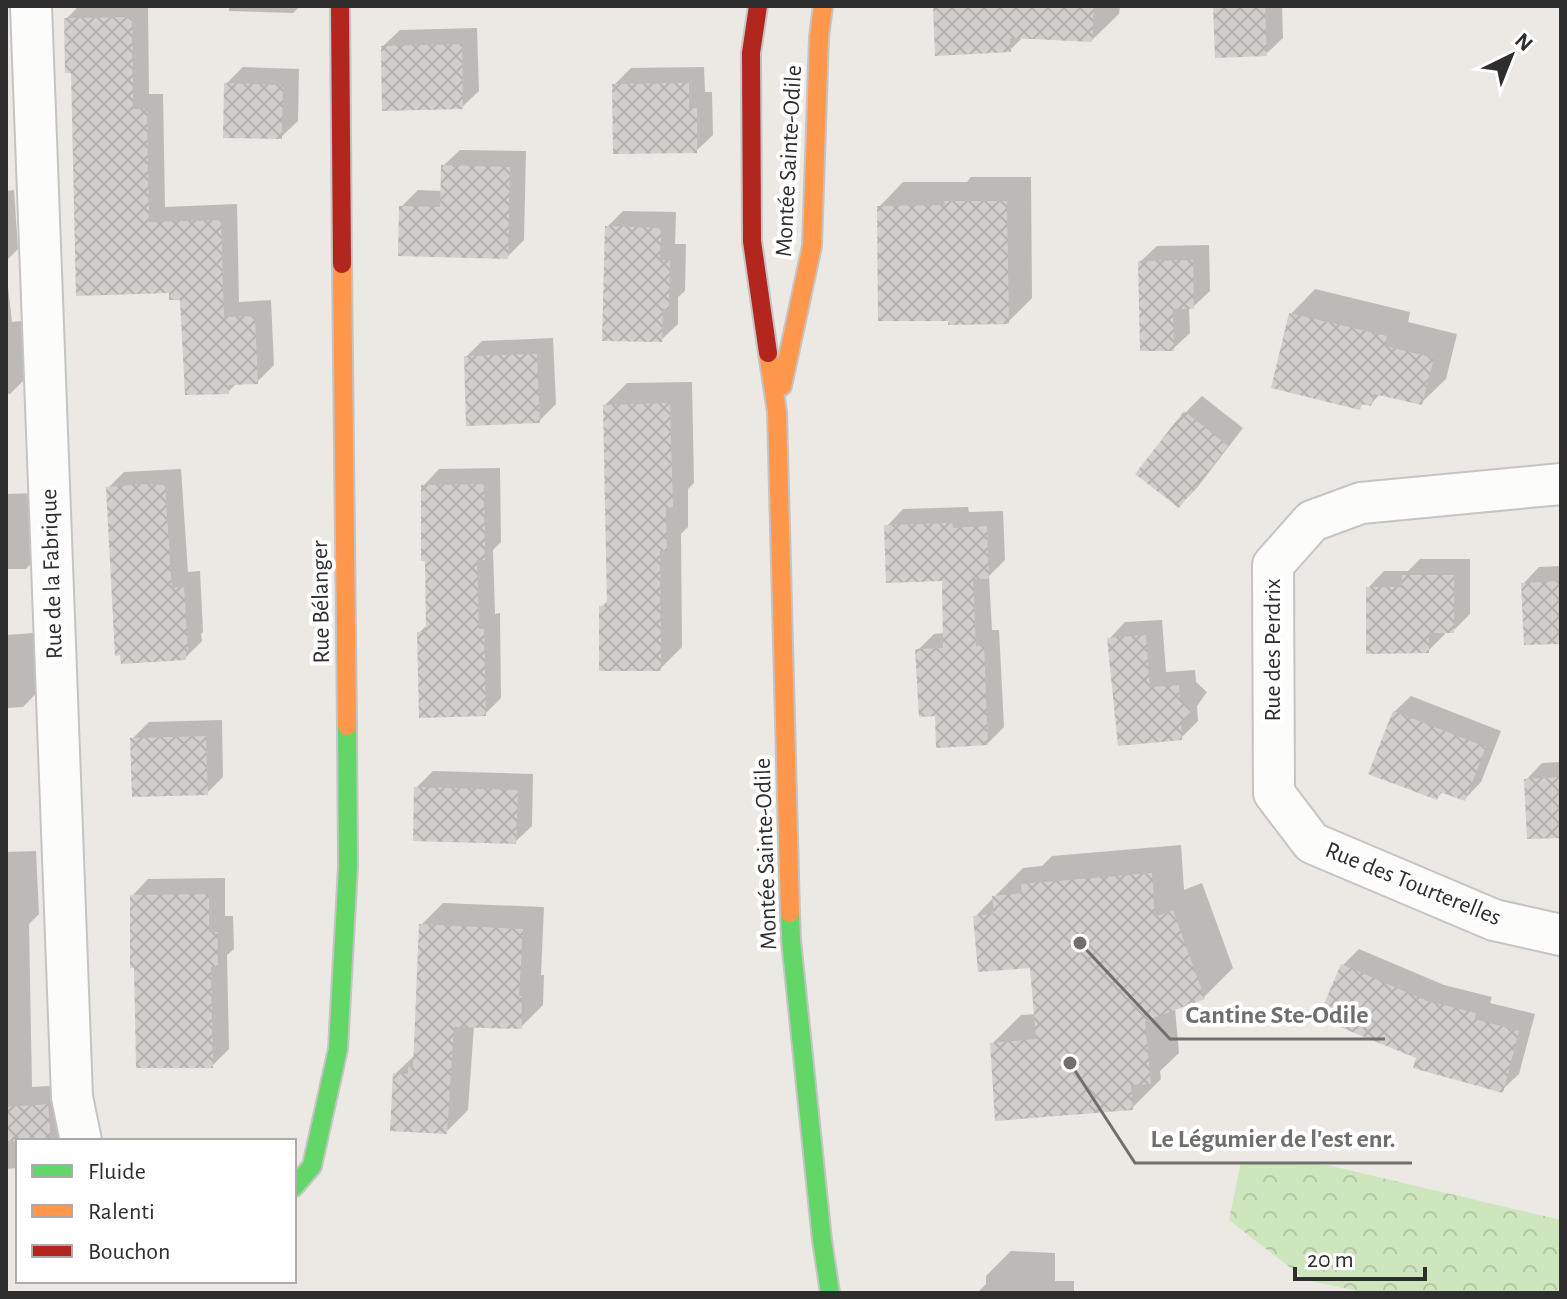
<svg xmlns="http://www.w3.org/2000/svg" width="1567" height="1299" viewBox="0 0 1567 1299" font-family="'Alegreya Sans',sans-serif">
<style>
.forest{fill:url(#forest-crowns)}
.shadow{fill:#0003}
.building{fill:url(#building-cross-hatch)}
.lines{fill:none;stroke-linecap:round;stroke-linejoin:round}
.street-casing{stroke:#c5c4c5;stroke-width:44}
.fast-casing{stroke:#c5c4c5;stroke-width:22}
.slow-casing{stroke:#c5c4c5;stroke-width:22}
.jam-casing{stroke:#c5c4c5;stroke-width:22}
.street{stroke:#fcfcfb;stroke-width:40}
.fast{stroke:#63d668;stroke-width:18}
.slow{stroke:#ff974d;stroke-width:18}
.jam{stroke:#b3261e;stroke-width:18}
.labels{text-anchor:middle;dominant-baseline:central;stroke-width:8;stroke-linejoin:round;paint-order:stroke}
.street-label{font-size:24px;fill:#2e2e2e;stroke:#fff}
.leader{fill:none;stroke:#706f6e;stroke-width:3}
.callout-dot{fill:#706f6e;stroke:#fff;stroke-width:3}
.callout-label{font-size:26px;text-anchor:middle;font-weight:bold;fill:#706f6e;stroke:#fff;stroke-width:8;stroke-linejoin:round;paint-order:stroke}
</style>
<defs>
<pattern id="forest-crowns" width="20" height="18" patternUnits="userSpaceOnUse" patternTransform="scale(2)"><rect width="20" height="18" fill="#cee6be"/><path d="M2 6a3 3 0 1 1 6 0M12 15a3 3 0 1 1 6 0" fill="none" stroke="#b1c6a4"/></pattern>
<pattern id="building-cross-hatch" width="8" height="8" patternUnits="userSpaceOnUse" patternTransform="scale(2)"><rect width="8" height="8" fill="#d1cecb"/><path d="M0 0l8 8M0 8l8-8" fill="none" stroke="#b4b1af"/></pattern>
</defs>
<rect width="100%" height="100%" fill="#ece8e4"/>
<path class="forest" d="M1241,1162L1327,1165L1561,1220V1293H1367L1306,1280L1229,1220Z"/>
<path class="shadow" d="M79,6H148L149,94H163L165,207L237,204L239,302L271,300L274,365L257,382L237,383L228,392L73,71L66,19Z
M229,6H300L293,13L229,11Z
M935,6H1120L1119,14L1092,40L1023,37L1010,50Z
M1215,6H1282L1283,38L1266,54Z
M477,28L479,91L462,107L383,46L400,30Z
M243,67L299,69L298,121L281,137L226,84Z
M704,67L705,92H712L713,135L696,151L614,85L631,68Z
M460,150L526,151L524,240L507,257L401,207L418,190L443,191V166Z
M971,177H1031L1032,298L1008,322L879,207L903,182H967Z
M14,190L18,249L6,261V191Z
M623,211L676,212L675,244H686L685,291L678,297V324L661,340L607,227Z
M1209,245L1210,291L1193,307H1189L1190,333L1173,349L1140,262L1157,246Z
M6,269L12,322L21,321L22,332L35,331L38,366L10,394H6Z
M1315,289L1410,312L1408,322L1457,334L1446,379L1421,403L1381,393L1371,404L1365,402L1360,407L1291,314Z
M553,338L556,404L539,421L466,357L482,341Z
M692,382L694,483L688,489V527L681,534L682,647L660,669L601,607L609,600L605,405L627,383Z
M1202,396L1243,428L1196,489L1179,506L1185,413Z
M500,468L501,542L493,550L495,614L500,613L501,698L485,714L419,633L428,624L423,486L439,469Z
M181,469L188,572L200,571L203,632L201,634L202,641L185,658L108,488L124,472Z
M40,493L42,552L26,569H6V494Z
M968,507L969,512L1003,511L1005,560L989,576L992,630H999L1004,727L988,743L937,714L918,650L934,634L945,633L944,579L887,526L903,509Z
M1420,559H1470V614L1453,631H1445V634L1428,651L1368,588L1384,571H1408Z
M1561,566V642L1523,584L1539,567Z
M1162,620L1166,672L1195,670L1196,682L1207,692L1197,706L1198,721L1181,738L1109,639L1125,622Z
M48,632L50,679L23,707L6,708V635Z
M1411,696L1501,731L1481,782L1465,799L1444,791L1436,798L1394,712Z
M222,720L223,777L207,793L132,739L149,722Z
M1561,762V836L1526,780L1542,763Z
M433,771L533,774L532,826L515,842L416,788Z
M1181,845L1184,890L1202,883L1233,968L1204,997L1175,1008L1179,1053L1160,1071L1161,1079L1132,1108L992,1044L1021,1015L1036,1014L1032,966L975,917L994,897L1023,868L1042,866L1052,856Z
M36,851L39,914L29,924L32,1087L68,1085L72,1141H18V1168L6,1169V852Z
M225,878V916H233L234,949L227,955L229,1049L212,1066L136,966L132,896L148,879Z
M443,903L544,907L541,975H544L543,1005L521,1027L474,1025L468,1110L446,1132L395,1074L416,1054L421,925Z
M1359,949L1444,985L1492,997L1490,1003L1535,1014L1519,1074L1502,1090L1342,966Z
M1011,1251L1055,1253V1281H1074V1293H977L986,1284V1276Z"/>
<path class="building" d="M933,6H1094L1092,42L1010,38L1011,52L935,56Z
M1213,6H1265L1267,56L1215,58Z
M132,17L133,109H147L149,222L221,220L224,317L255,316L258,384L229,385V394L185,395L180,300H169V293L76,296L71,73H65L64,18Z
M462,44L463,109L382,111L381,46Z
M224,83L283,85L282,139L223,138Z
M689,83V108H697V153L613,154L612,84Z
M441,165L510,167L508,259L398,256L399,206L440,207Z
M944,201H1007L1009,324L948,325V321H878L877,206L945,205Z
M605,226L661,228L660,260H670L669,309H663L662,342L602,341Z
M1193,260L1194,309H1173L1174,351H1140L1138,261Z
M1289,313L1387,336L1385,346L1434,358L1422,405L1374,394L1371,406L1362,404L1360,410L1271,388Z
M537,354L540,423L466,426L464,356Z
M670,403L673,507L666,508L667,551H660L661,671H599V606H607L603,405Z
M1184,411L1228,446L1179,508L1135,474Z
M145,484L165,485L172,588L184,587L188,650H186V660L121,664L120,655L115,656L106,487Z
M484,484L485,560H477L479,629H484L486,716L419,718L417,632H426L425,561H421V485Z
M952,523L953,528L987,526L989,579H973L976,646L984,645L988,745L936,748L935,716L919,717L915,649L943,648L942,581L886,583L884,525Z
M1402,575H1454V633H1429V653L1366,654V587H1402Z
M1561,581V644L1524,645L1521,583Z
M1146,635L1150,687L1179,685L1180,699L1192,710L1181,724L1182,740L1118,746L1107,638Z
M1393,711L1486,747L1465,801L1440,792L1437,800L1368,774Z
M206,736L208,795L132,797L130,738Z
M1561,777V838L1527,839L1524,779Z
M414,787L518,790L516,844L413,841Z
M1152,873L1155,917L1173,910L1205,999L1145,1021L1151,1084L1131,1085L1133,1110L995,1121L990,1043L1036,1039L1030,968L978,972L973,916L994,914L992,896L1022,893L1021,884Z
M209,894V932H218V967H211L213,1068H136L134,968H130V895Z
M419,924L523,929L519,996H522V1029L454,1027L447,1134L390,1131L393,1073L408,1074V1067L413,1068Z
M1341,964L1427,1001L1476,1013L1475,1019L1519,1031L1503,1093L1413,1068L1416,1058L1318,1018Z
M48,1104L51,1141H6V1107Z"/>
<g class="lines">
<defs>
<path id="street" d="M31,6L72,1097L81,1141
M1561,484L1361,503L1312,521L1273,565L1274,793L1312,843L1494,920L1561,935"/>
<path id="fast" d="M790,913L791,940L822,1240L830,1293
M294,1187L312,1166L338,1049L348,866L347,726"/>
<path id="slow" d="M342,264L347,726
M768,353L777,412L790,913
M782,386L812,246L819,37L823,6"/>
<path id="jam" d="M340,6L342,264
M758,6L751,53L752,241L768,353"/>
</defs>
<use href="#street" class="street-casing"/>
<use href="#fast" class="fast-casing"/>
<use href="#slow" class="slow-casing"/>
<use href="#jam" class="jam-casing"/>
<use href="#street" class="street"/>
<use href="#fast" class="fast"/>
<use href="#slow" class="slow"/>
<use href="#jam" class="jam"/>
</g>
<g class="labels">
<g class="street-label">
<text transform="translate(789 161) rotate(-87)">Montée Sainte-Odile</text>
<text transform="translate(52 574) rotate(-92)">Rue de la Fabrique</text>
<text transform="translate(321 602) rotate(-91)">Rue Bélanger</text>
<text transform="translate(1273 650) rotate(-90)">Rue des Perdrix</text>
<text transform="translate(766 854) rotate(-92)">Montée Sainte-Odile</text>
<text transform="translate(1413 884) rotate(22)">Rue des Tourterelles</text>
</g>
</g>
<path class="leader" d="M1080 943L1170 1039H1385M1070 1063L1135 1163H1412"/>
<g class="callout-dot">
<circle cx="1080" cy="943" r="8"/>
<circle cx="1070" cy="1063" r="8"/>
</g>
<g class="callout-label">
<text x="1277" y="1023">Cantine Ste-Odile</text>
<text x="1273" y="1147">Le Légumier de l'est enr.</text>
</g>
<rect width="1567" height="1299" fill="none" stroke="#2e2e2e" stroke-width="16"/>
<rect x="16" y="1139" width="280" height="144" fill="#ffffff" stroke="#ababab" stroke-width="2"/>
<rect x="32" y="1165" width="40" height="12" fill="#63d668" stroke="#ababab" stroke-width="2"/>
<text x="88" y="1179" font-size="24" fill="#2e2e2e">Fluide</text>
<rect x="32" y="1205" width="40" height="12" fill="#ff974d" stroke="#ababab" stroke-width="2"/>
<text x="88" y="1219" font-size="24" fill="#2e2e2e">Ralenti</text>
<rect x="32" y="1245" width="40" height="12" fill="#b3261e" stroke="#ababab" stroke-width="2"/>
<text x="88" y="1259" font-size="24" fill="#2e2e2e">Bouchon</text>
<g transform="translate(1511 56) rotate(43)" stroke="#ffffff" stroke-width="6" paint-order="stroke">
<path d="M0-6L14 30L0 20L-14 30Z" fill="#2e2e2e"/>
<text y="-12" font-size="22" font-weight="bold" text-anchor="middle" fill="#2e2e2e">N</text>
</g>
<path d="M1295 1267v12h130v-12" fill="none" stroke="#2e2e2e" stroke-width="4"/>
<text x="1307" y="1267" font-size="24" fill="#2e2e2e" stroke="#ffffff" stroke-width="6" paint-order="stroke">20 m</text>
</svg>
